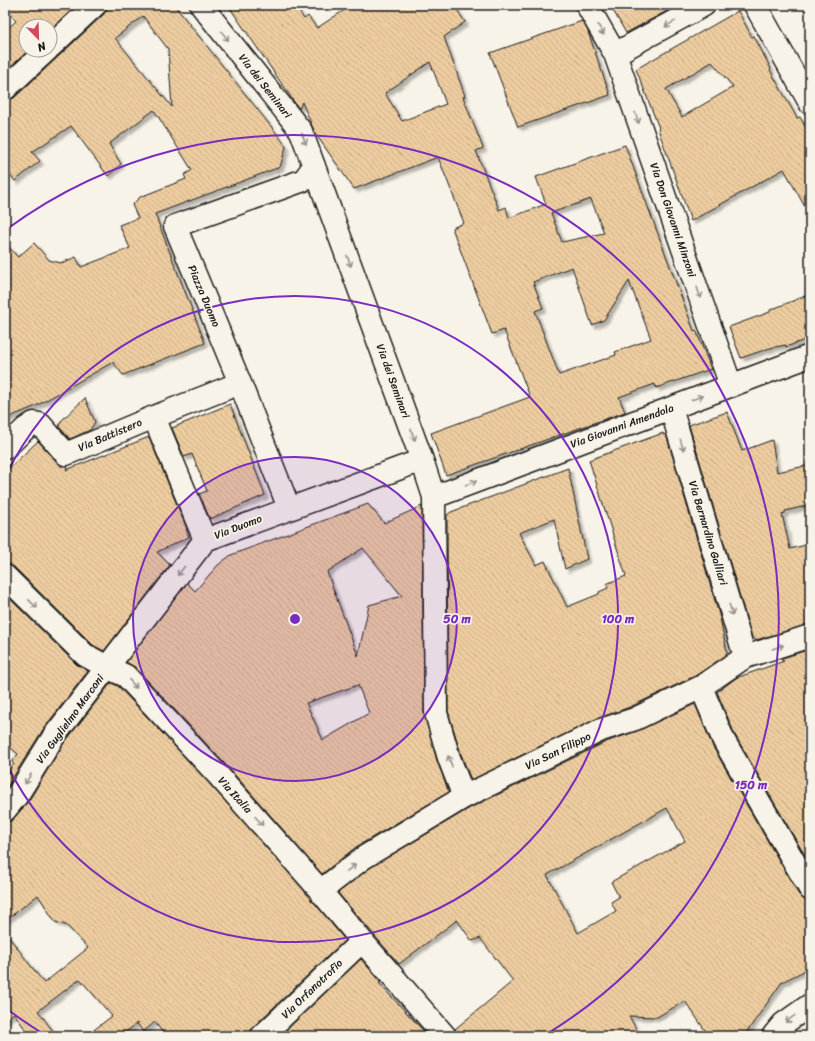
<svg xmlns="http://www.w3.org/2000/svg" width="815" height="1041" viewBox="0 0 815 1041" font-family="Sriracha,sans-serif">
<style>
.building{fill:url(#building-back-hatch);stroke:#1c1c1c;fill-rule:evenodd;filter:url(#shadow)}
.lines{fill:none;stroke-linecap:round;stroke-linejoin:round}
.minor-casing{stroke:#1c1c1c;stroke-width:25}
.major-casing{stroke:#1c1c1c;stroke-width:25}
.minor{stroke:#f7f3e8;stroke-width:22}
.major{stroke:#f7f3e8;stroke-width:22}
.oneway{stroke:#94928c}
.ring{fill:none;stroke:#7b2cbf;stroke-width:2}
.labels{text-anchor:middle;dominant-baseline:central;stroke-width:3.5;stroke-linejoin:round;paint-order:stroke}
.street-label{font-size:11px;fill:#1c1c1c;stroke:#f7f3e8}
.centre{fill:#7b2cbf;stroke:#f7f3e8;stroke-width:2}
.ring-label{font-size:12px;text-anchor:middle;font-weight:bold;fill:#7b2cbf;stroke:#f7f3e8;stroke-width:3.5;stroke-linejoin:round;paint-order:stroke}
</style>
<defs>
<pattern id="building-back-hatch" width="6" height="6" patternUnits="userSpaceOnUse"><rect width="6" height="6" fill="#edcc9f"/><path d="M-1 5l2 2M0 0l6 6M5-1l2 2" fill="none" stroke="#cbaf88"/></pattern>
<filter id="shadow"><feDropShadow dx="3.5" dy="3.5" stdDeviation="1" flood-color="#0004"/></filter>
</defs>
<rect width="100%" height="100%" fill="#f7f3e8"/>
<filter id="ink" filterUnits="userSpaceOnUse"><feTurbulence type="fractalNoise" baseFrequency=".025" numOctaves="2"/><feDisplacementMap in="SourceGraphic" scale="8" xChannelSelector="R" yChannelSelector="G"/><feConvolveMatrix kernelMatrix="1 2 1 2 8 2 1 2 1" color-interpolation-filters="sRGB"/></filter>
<g filter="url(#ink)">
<path class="building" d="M5,5H77L50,30V26H26V50H29L5,72V31L16,21L5,8Z
M107,5H174L274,130L286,146L284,154L280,167L155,214L205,343L123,375L113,362L36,406L5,419V243L18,257L34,243L49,260L61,263L76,257L81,267L130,248L119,225L138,218L132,205L140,197L186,179L184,175L192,170L154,110L109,144L121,164L108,176L71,126L32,152L40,161L15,181L5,169V101L14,98L104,14L107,9ZM143,16L168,49L172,107L115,38Z
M228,5H295L304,19L308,16L317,28L352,5H454L465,22L444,37L465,96L463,97L483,148L476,151L499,210L506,207L509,218L546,204L536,177L625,145L694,331L696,330L711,369L656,388L655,384L619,397L625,412L446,475L431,433L530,397L504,330L492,334L452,228L464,223L438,157L354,189L315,133L302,102L299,109ZM430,62L446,104L402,121L385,93ZM591,199L604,233L562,242L551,213ZM572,267L592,325L604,320L629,281L651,339L615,352L616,355L559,375L535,311L543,308L533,282Z
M610,5H678L626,33Z
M738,11L752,37L754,36L771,69L770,70L797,118L800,117L810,135V216L784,169L691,221L658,129L659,128L636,69ZM712,62L733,87L682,117L666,89Z
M582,21L587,29L610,95L518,127L490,53Z
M810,294V338L786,347V345L770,348L741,358L729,327L770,312V310Z
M85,398L95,422L90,430L70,439L59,427L61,421Z
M230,404L265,495L210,519L199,494L207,491L192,454L184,457L172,428Z
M727,412L742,451L772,440L777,472L810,465V505L785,511V513L782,514L790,549L810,544V624L756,640L752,637L689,425Z
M663,433V435L666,434L720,618L727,652L725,656L695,676L630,707L596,719L471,780L461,754L448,711L447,515L451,512L568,468L587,559L565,569L554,519L519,533L536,565L545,561L567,607L599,594V592L608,588L606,584L626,576L589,460Z
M149,437L187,529H186L189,537L157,552L170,565L104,651L93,645L14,567L9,564H5V472L38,441L62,467V465L68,466L66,470Z
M368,504L384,523L422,506L424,713L437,761L449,792L356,847L322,874L226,765L135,667L126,662L187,583L195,591L218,565L231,555ZM363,548L402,596L369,605L358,656L327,572ZM358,685L369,713L323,740L306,703Z
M5,594L76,664L88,671L44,728L5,790V774L14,764L12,762L18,754L5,743Z
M810,649V858L807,859L735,735L717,692L736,678L784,661L780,659Z
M111,683L118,686L208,782L303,889L345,940L253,1027L250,1032V1036H165L155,1022L143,1032L137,1023L121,1036H86L112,1016L80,979L38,1011L57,1036H30L14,1013L5,1020V932L44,983L88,948L66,925L55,922L38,895L5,921V822L10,821L14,818L28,802L64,743Z
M695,704L713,747L799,895L806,900L810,908V968L782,982L744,1036H709L685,1001L657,1017L629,1016L640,1036H457L455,1029L513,981L480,938L472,941L457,920L399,964L338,893L370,868L470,808L606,742L640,730ZM667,808L685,841L611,882L619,897L611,902L616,911L578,933L547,875Z
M361,959L381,982L379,983L428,1036H280Z"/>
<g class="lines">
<defs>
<path id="minor" d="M201,5L301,131L422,460L434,497L436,713L449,758L464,797
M587,5L615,54
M704,5L615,54L731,386
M50,47L95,5
M5,89L47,50
M671,408L745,657
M154,417L240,383
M5,448L25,429L34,423L40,424L66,454L154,417L205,540
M434,497L810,356
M289,508L240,383L175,226L304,180L314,166
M5,576L85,655L107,667L126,676L217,774L312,881L362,941L445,1036
M701,687L724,741L810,889
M5,810L18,794L54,736L205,540L422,460
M321,893L327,886L363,858L464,797L601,730L635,719L701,687L745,657L810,636
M262,1036L362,941
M773,1036L783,1024L810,1005"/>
<path id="major" d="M755,5L810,103"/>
</defs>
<use href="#minor" class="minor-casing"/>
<use href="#major" class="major-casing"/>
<use href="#minor" class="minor"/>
<use href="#major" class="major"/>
</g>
<defs><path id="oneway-shaft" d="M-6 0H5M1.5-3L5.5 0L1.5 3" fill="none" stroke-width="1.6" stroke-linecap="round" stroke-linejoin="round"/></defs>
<g class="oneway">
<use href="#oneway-shaft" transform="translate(670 24) rotate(151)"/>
<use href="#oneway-shaft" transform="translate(601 30) rotate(61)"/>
<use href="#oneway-shaft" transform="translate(225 36) rotate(52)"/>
<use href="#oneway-shaft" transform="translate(637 118) rotate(71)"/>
<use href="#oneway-shaft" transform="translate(304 139) rotate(69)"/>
<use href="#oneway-shaft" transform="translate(349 261) rotate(70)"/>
<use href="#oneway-shaft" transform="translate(699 293) rotate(71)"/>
<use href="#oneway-shaft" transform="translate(697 398) rotate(-20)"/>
<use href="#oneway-shaft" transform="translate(413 435) rotate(70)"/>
<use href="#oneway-shaft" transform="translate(682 445) rotate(73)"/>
<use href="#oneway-shaft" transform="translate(471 483) rotate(-20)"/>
<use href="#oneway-shaft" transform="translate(181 571) rotate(128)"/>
<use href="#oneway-shaft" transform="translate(33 604) rotate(44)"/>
<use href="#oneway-shaft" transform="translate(731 610) rotate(73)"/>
<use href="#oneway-shaft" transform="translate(778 647) rotate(-19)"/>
<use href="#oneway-shaft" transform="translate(133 684) rotate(47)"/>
<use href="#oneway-shaft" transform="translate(450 761) rotate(-110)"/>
<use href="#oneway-shaft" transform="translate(28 779) rotate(122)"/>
<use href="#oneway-shaft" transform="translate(259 821) rotate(48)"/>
<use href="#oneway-shaft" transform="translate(351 868) rotate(-38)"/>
<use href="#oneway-shaft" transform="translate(790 1019) rotate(144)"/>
</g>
</g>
<circle cx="295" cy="619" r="162" fill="#7b2cbf" fill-opacity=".12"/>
<g class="ring">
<circle cx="295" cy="619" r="162"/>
<path d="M6 475A323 323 0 1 1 6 763"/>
<path d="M45 1035A485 485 0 0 1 7 1009M7 229A485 485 0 1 1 545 1035"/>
</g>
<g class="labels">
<g class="street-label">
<text transform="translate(265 86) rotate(52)">Via dei Seminari</text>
<text transform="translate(673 220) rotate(71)">Via Don Giovanni Minzoni</text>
<text transform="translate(204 296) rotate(67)">Piazza Duomo</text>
<text transform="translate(393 381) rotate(70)">Via dei Seminari</text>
<text transform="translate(622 426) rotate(-20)">Via Giovanni Amendola</text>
<text transform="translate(110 435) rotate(-23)">Via Battistero</text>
<text transform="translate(238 527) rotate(-21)">Via Duomo</text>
<text transform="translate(708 533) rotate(73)">Via Bernardino Galliari</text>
<text transform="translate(70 719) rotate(-54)">Via Guglielmo Marconi</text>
<text transform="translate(558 751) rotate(-26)">Via San Filippo</text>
<text transform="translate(235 795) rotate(48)">Via Italia</text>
<text transform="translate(312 989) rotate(-44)">Via Orfanotrofio</text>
</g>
</g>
<circle cx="295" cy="619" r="6" class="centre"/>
<g class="ring-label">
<text x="457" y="623">50 m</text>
<text x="618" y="623">100 m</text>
<text x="751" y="789">150 m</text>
</g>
<rect width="815" height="1041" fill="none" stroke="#f7f3e8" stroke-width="20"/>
<rect x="10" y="10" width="795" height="1021" fill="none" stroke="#1c1c1c" stroke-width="1.5" filter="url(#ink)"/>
<g transform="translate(38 38) rotate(157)"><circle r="19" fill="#f7f3e8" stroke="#9f9d96"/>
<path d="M0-3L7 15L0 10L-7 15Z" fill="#d1495b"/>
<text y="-6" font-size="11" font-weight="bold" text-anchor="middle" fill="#1c1c1c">N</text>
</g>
</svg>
